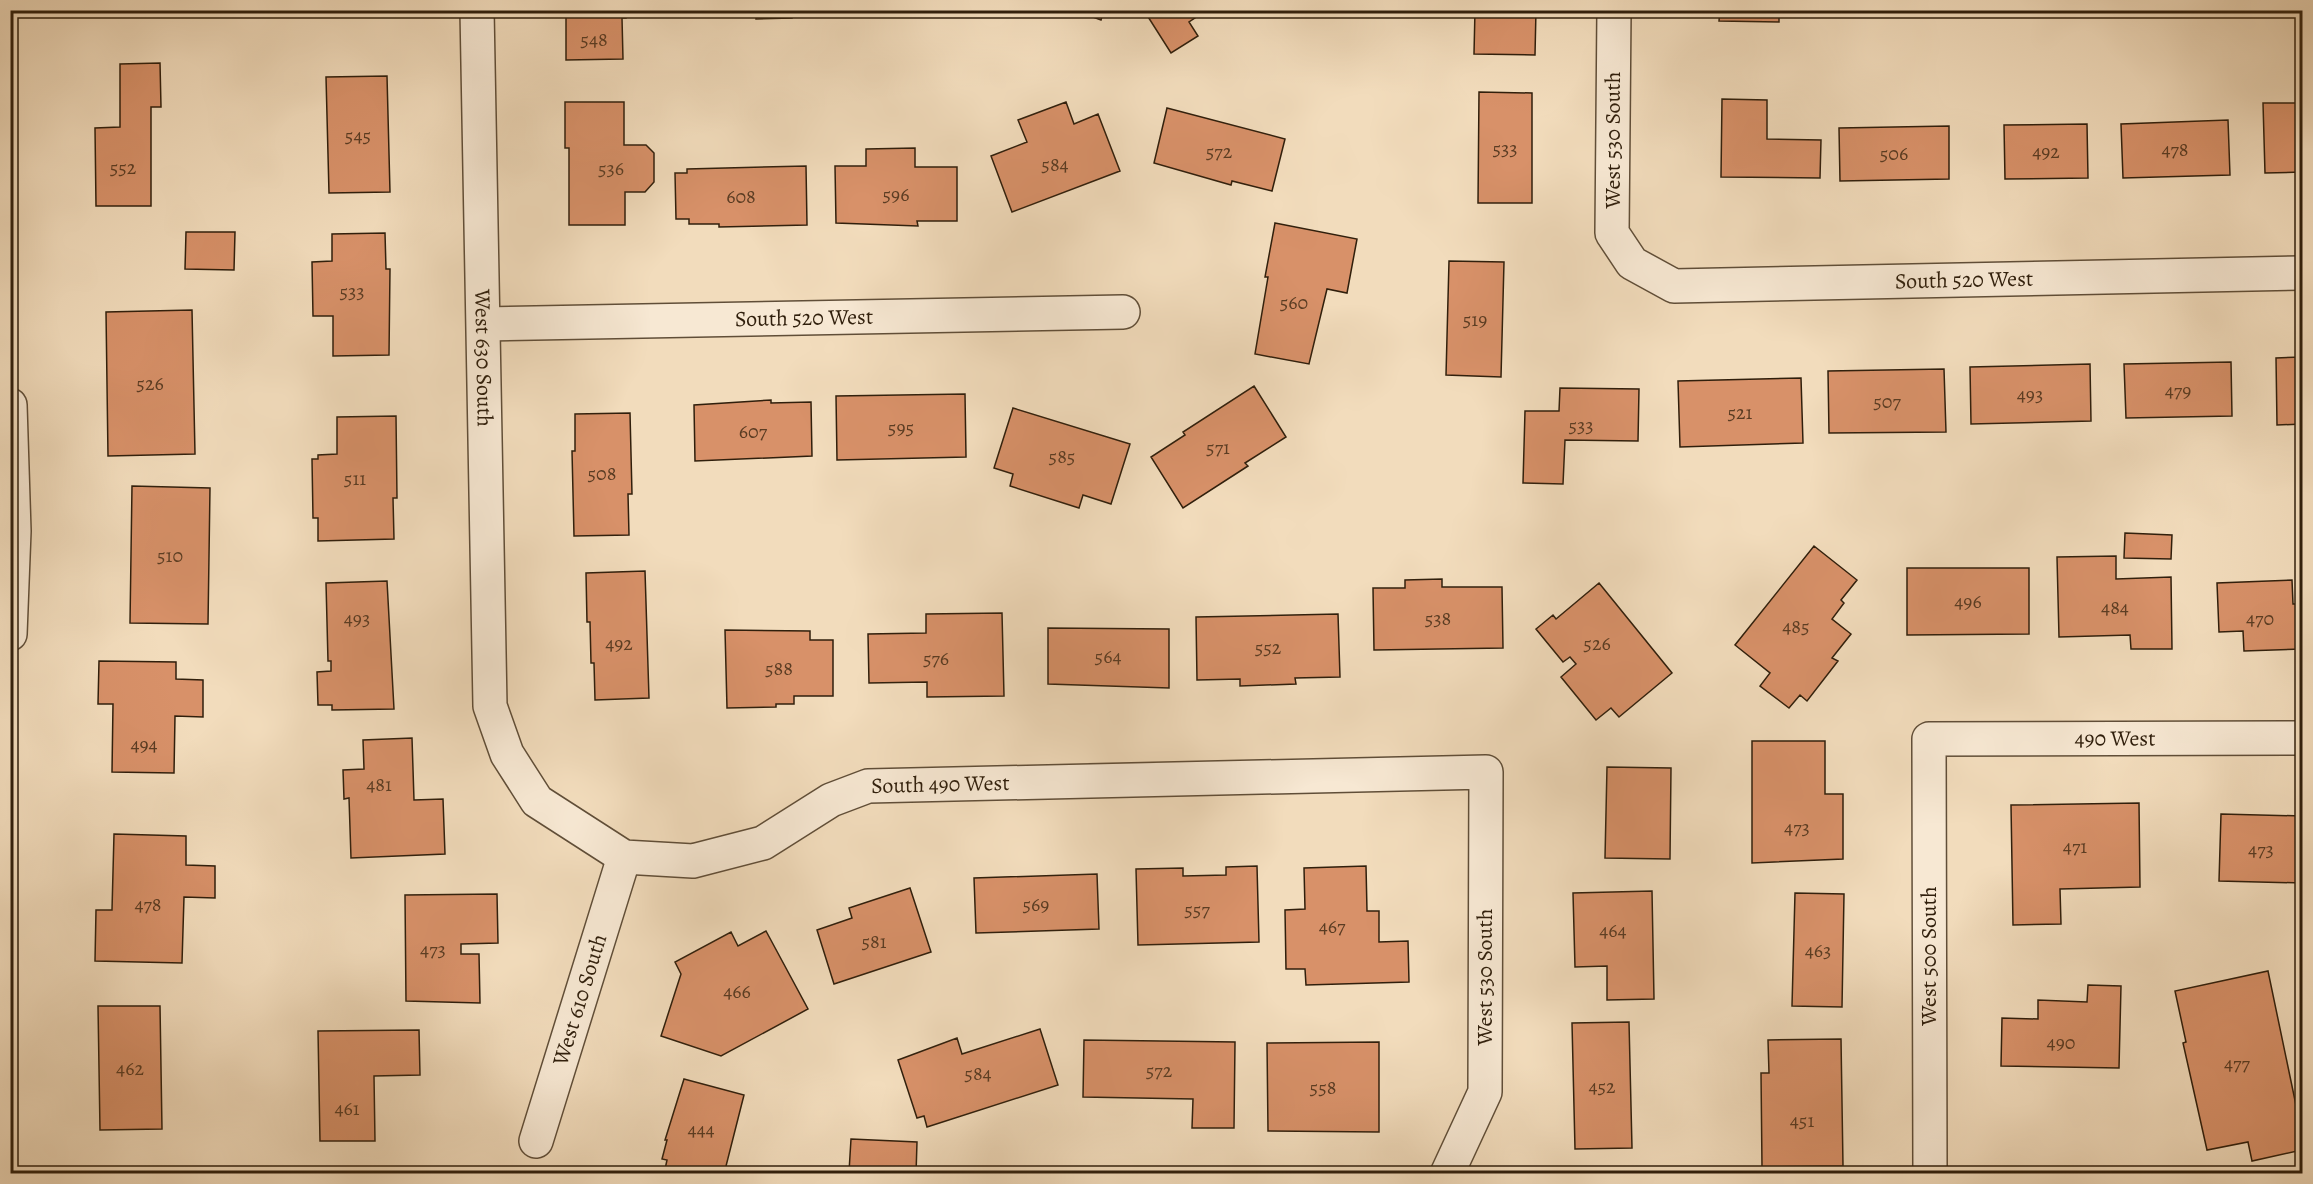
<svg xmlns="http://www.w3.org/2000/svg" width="2313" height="1184" viewBox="0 0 2313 1184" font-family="Alegreya,serif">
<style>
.building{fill:#d89169;stroke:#301f0c;stroke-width:1.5}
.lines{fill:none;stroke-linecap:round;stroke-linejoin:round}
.street-casing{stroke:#604e38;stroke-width:36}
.street{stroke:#f7e8d3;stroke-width:33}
.labels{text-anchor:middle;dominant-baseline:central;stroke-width:5;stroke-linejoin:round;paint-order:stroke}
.number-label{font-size:20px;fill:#5a3c23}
.street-label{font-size:22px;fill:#301f0c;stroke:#f7e8d3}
</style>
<rect width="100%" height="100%" fill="#f2dcbc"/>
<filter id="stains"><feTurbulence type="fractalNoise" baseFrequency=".00333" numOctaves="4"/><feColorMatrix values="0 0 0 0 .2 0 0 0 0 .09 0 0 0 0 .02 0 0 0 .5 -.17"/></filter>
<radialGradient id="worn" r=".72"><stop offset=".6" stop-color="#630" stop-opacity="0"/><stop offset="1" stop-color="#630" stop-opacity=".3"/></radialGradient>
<path class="building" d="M94,10H172V12L95,14Z
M328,10H382V13H328Z
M566,10H626V18H622L623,59L566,60Z
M700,10H792V18L756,19V12L701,13Z
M1074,10H1104L1101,20Z
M1147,10H1207L1189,22L1198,36L1171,53L1145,12Z
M1475,10H1536L1535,55L1474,54Z
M1720,10H1779V22L1719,21Z
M160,63L161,107H151V206H96L95,128L120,127V64Z
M387,76L390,192L329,193L326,77Z
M1479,92L1532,93V203H1478Z
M1722,99L1767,100V139L1821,140L1820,178L1721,177Z
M565,102H624V145H646L654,153V182L645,192H625V225H569V148H565Z
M1066,102L1074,124L1098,114L1120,171L1012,212L991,156L1027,142L1018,120Z
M2263,103H2302V172L2265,173Z
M1167,108L1285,139L1272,191L1232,181L1231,185L1154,163Z
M2228,120L2230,175L2123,178L2121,124Z
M2087,124L2088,178L2005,179L2004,125Z
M1949,126V179L1840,181L1839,128Z
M915,148V167H957V221H917L918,226L836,223L835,166H866V149Z
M806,166L807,225L719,227V224H689V219H676L675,173H687V169Z
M1275,223L1357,239L1347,293L1327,289L1309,364L1255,354L1268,277H1265Z
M186,232H235L234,270L185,269Z
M385,233L386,269H390L389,355L333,356V316H313L312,262L332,261V234Z
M1449,261L1504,262L1501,377L1446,375Z
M192,310L195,454L108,456L106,312Z
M2302,357V424L2277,425L2276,358Z
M2231,362L2232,416L2126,418L2124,364Z
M2090,364L2091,421L1971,424L1970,367Z
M1944,369L1946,432L1829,433L1828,371Z
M1801,378L1803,443L1680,447L1678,381Z
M1254,386L1286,437L1245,463L1248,466L1183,508L1151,457L1185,435L1183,432Z
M1560,388L1639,389L1638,441L1565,440L1563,484L1523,483L1525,411H1559Z
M965,394L966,457L837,460L836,396Z
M771,400V403L811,402L812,456L695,461L694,405Z
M1013,408L1130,444L1111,504L1083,495L1079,508L1010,486L1013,474L994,468Z
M630,413L632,494H628L629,535L574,536L572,451H575V414Z
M396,416L397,498H393L394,539L318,541V518H313L312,459H318V455L337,454V417Z
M132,486L210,488L208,624L130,623Z
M2125,533L2172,535L2171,559L2124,558Z
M1814,546L1857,580L1841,600L1844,603L1832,619L1851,634L1832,658L1838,661L1807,701L1800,695L1789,708L1760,686L1770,673L1735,645Z
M2116,556V579L2171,577L2172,649H2131L2130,635L2059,637L2057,557Z
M1907,568H2029V634L1907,635Z
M645,571L649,698L595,700L594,663H591L590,622H587L586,573Z
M1442,579V587H1502L1503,648L1374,650L1373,588H1405V580Z
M2292,580L2293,604H2302V649L2244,651L2243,631L2219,632L2217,583Z
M387,581L394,709L332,710V705H318L317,672L331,671V661H328L326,583Z
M1599,583L1672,673L1619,717L1611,708L1596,720L1561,677L1576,664L1570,657L1563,662L1536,629L1553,615L1556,619Z
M1002,613L1004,696L927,697V682L869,683L868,634L926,633V614Z
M1338,614L1340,677L1295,678L1296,684L1240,686V679L1197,680L1196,617Z
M1048,628L1169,629V688L1048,684Z
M725,630L810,631V640H833V696H794V704H776V707L727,708Z
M99,661L176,662V679L203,680V717L175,716L174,773L112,772L113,704H98Z
M412,738L414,800L443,799L445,854L351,858L349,798L344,799L343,770L364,769L363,740Z
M1752,741H1825V794H1843V859L1752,863Z
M1607,767L1671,768L1670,859L1605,858Z
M2139,803L2140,887L2060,889L2061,924L2013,925L2011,805Z
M2221,814L2302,816V883L2219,881Z
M114,834L186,836V865L215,866V898L184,897L182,963L95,961L96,910H112Z
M1257,866L1259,942L1138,945L1136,869L1183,868V876L1226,875V867Z
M1366,866L1367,911H1379V942L1408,941L1409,982L1306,985L1305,969H1286L1285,910L1305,909L1304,868Z
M1097,874L1099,929L976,933L974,878Z
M910,888L931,952L834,984L817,930L852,918L849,908Z
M1652,891L1654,999L1607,1000V966L1575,967L1573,893Z
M1795,893L1844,894L1842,1007L1792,1006Z
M497,894L498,943L461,944V954H479L480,1003L406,1001L405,895Z
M766,931L808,1009L721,1056L661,1036L681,974L675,962L731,932L738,946Z
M2268,971L2302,1134V1150L2252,1161L2248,1142L2207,1150L2183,1043L2186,1042L2175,991Z
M2088,985L2121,986L2119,1068L2001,1066L2002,1018L2038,1019V1000L2087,1002Z
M98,1006H160L162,1129L100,1130Z
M1629,1022L1632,1148L1575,1149L1572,1023Z
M1040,1029L1058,1085L927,1127L924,1116L917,1118L898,1060L957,1038L962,1054Z
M419,1030L420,1075L374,1076L375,1141H320L318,1031Z
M1841,1039L1843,1166L1762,1167L1761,1073H1769L1768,1040Z
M1084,1040L1235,1042L1234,1128H1192L1193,1099L1083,1097Z
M1379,1042V1132L1268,1131L1267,1043Z
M684,1079L744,1095L724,1174H664L667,1160L662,1159L667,1140H665Z
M851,1139L917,1142L916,1174H836L849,1172Z
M392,1167L393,1174H336V1173Z"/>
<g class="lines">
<defs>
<g id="street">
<path id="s1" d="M477,10L490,706L507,754L537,801L624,857L693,861L763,843L831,800L868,786L1486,772L1485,1092L1447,1174"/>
<path id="s2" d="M1614,10L1612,233L1632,263L1674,286L2302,273"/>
<path id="s3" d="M484,324L1123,312"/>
<path d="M10,405L14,531L10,634"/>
<path id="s4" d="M536,1141L624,857"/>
<path id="s5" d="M1930,1174L1929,739L2302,738"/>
</g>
</defs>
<use href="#street" class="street-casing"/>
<use href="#street" class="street"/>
</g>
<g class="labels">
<g class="number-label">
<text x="594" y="39">548</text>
<text x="358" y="135">545</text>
<text x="1505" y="148">533</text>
<text x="2175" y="149">478</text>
<text x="1219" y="151">572</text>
<text x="2046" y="151">492</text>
<text x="1894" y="153">506</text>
<text x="1055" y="164">584</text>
<text x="123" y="167">552</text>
<text x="611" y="168">536</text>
<text x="896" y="194">596</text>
<text x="741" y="196">608</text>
<text x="352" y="291">533</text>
<text x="1294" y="302">560</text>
<text x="1475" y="319">519</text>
<text x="150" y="383">526</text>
<text x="2178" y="390">479</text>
<text x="2030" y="394">493</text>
<text x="1887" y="401">507</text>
<text x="1740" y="412">521</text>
<text x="1581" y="425">533</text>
<text x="901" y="427">595</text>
<text x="753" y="431">607</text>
<text x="1218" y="447">571</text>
<text x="1062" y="456">585</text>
<text x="602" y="473">508</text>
<text x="355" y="478">511</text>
<text x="170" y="555">510</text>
<text x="1968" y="601">496</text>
<text x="2115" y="607">484</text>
<text x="357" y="618">493</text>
<text x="1438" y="618">538</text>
<text x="2260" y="618">470</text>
<text x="1796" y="626">485</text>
<text x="619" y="643">492</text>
<text x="1597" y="643">526</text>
<text x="1268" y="647">552</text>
<text x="1108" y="656">564</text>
<text x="936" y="658">576</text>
<text x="779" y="668">588</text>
<text x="144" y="744">494</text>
<text x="379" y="784">481</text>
<text x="1797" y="827">473</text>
<text x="2075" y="846">471</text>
<text x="2261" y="849">473</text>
<text x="148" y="904">478</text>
<text x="1036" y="904">569</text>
<text x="1197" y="909">557</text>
<text x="1332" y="926">467</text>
<text x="1613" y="930">464</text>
<text x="874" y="941">581</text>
<text x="433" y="949">473</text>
<text x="1818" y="950">463</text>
<text x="737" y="991">466</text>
<text x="2061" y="1042">490</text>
<text x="2237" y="1063">477</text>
<text x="130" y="1068">462</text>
<text x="1159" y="1070">572</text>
<text x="978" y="1073">584</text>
<text x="1602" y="1086">452</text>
<text x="1323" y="1087">558</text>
<text x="347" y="1108">461</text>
<text x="1802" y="1120">451</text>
<text x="701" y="1129">444</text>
</g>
<g class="street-label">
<text transform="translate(1613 140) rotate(-90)">West 530 South</text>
<text stroke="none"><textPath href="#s2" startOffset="597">South 520 West</textPath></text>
<text stroke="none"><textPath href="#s3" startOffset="320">South 520 West</textPath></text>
<text stroke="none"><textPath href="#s1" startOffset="348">West 630 South</textPath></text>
<text stroke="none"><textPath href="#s5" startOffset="621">490 West</textPath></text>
<text stroke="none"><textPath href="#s1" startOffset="1240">South 490 West</textPath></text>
<text transform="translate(1929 956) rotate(-90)">West 500 South</text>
<text transform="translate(1485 977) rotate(-90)">West 530 South</text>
<text stroke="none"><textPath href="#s4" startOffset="148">West 610 South</textPath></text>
</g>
</g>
<rect width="2313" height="1184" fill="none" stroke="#f2dcbc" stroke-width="36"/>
<rect x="12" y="12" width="2289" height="1160" fill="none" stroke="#301f0c" stroke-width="3"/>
<rect x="18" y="18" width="2277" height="1148" fill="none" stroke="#301f0c" stroke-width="1.5"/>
<rect width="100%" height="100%" filter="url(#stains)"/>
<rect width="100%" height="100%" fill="url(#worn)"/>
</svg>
